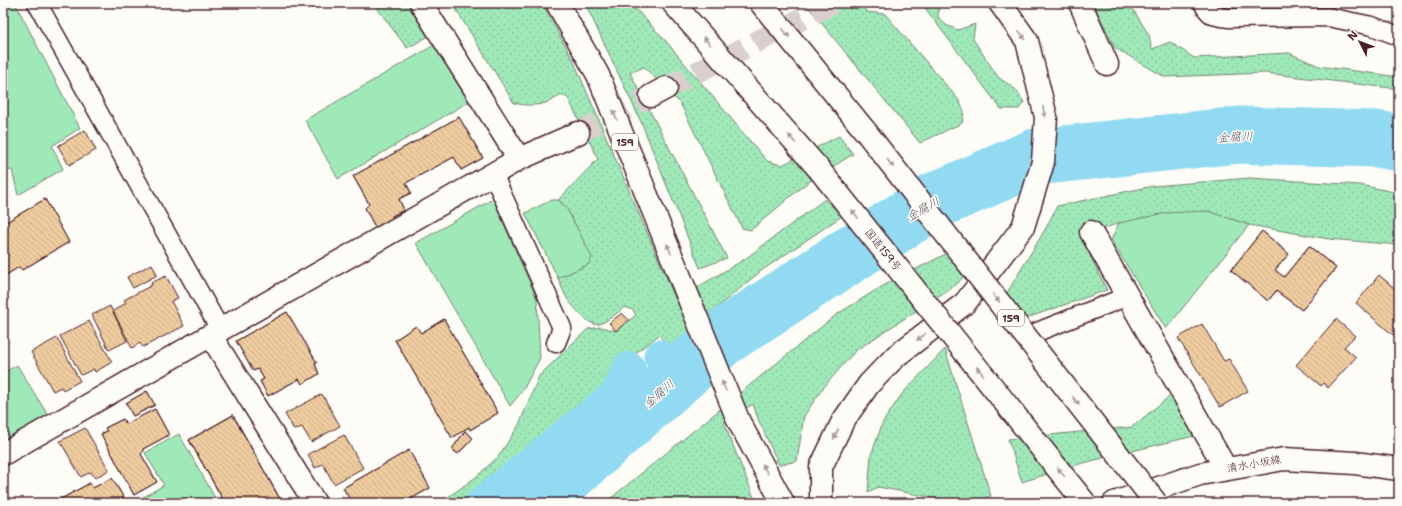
<svg xmlns="http://www.w3.org/2000/svg" width="1402" height="506" viewBox="0 0 1402 506" font-family="'Shantell Sans','Klee One',sans-serif">
<style>
.grass{fill:url(#grass-dots);stroke:#748472}
.green{fill:#9fe9b8;stroke:#748472}
.lines{fill:none;stroke-linecap:round;stroke-linejoin:round}
.canal{stroke:#91daf2;stroke-width:33}
.river{stroke:#91daf2;stroke-width:57}
.building{fill:url(#building-back-hatch);stroke:#4a1f2b}
.minor-tunnel{stroke:#d9d0ce;stroke-width:22;stroke-dasharray:22 11;stroke-linecap:butt}
.service-casing{stroke:#4a1f2b;stroke-width:21}
.minor-casing{stroke:#4a1f2b;stroke-width:25}
.secondary-casing{stroke:#4a1f2b;stroke-width:25}
.trunk-casing{stroke:#4a1f2b;stroke-width:25}
.service{stroke:#fdfcf7;stroke-width:18}
.minor{stroke:#fdfcf7;stroke-width:22}
.secondary{stroke:#fdfcf7;stroke-width:22}
.trunk{stroke:#fdfcf7;stroke-width:22}
.trunk-bridge-casing{stroke:#4a1f2b;stroke-width:25;stroke-linecap:butt}
.trunk-bridge{stroke:#fdfcf7;stroke-width:22}
.oneway{fill:#ac999b}
.labels{text-anchor:middle;dominant-baseline:central;stroke-width:3;stroke-linejoin:round;paint-order:stroke}
.shield{fill:#fdfcf7;stroke:#806168;stroke-width:1}
.shield-label{font-size:10px;font-weight:bold;fill:#4a1f2b}
.street-label{font-size:11px;fill:#4a1f2b;stroke:#fdfcf7}
.water-label{font-size:12px;font-style:italic;fill:#5f5767;stroke:#fdfcf7}
</style>
<defs>
<pattern id="grass-dots" width="8" height="8" patternUnits="userSpaceOnUse"><rect width="8" height="8" fill="#9fe9b8"/><path d="M2 2h.1M6 6h.1" fill="none" stroke="#8ac79e" stroke-width="1.8" stroke-linecap="round"/></pattern>
<pattern id="building-back-hatch" width="6" height="6" patternUnits="userSpaceOnUse"><rect width="6" height="6" fill="#eecc9f"/><path d="M-1 5l2 2M0 0l6 6M5-1l2 2" fill="none" stroke="#ceaf89"/></pattern>
</defs>
<rect width="100%" height="100%" fill="#fdfcf7"/>
<filter id="ink" filterUnits="userSpaceOnUse"><feTurbulence type="fractalNoise" baseFrequency=".025" numOctaves="2"/><feDisplacementMap in="SourceGraphic" scale="8" xChannelSelector="R" yChannelSelector="G"/><feConvolveMatrix kernelMatrix="1 2 1 2 8 2 1 2 1" color-interpolation-filters="sRGB"/></filter>
<g filter="url(#ink)">
<path class="grass" d="M373,3H409L429,36L407,48Z
M452,3H542L574,62L676,300L745,259L825,199L842,216L761,271L669,347L659,335L629,358L612,385L480,496L471,503H440L476,477L498,457L519,425L539,376L575,341L588,329L601,327L616,331L636,315L633,310L624,307C619,312 606,322 599,324C589,327 574,307 568,300C564,294 561,285 558,278L589,264L566,207L558,200L598,159L568,98L561,94C549,106 530,107 514,103Z
M585,3H630L664,39L767,161L782,165L839,136L853,154L804,185L751,230L742,228L680,103L644,67L630,73L727,258L700,268L642,124Z
M805,3H858L867,12L885,14L958,99L964,111L962,123L920,143Z
M926,3H939L938,17L946,25L958,30L975,24L973,39L998,77L1015,89L1024,102L1019,109H1001L925,8Z
M1093,3H1129L1149,35L1152,49L1170,42L1194,58L1289,53L1319,66L1399,77V89L1265,73L1165,77L1115,48Z
M1250,178L1360,185L1399,193V245L1329,239L1249,225L1207,211L1119,223L1081,237L1107,290L1024,319L1004,298L1046,228L1057,206L1153,186Z
M969,242L979,259L957,284L855,351L823,388L804,416L797,461L779,465L758,419L753,404L727,420L724,423L755,500L748,503H605L836,315L881,287Z
M945,349L991,496L970,503H960L878,487L868,492L871,455L883,422L902,394Z
M1171,395L1198,435L1083,463L1022,482L1008,439L1132,427Z"/>
<path class="green" d="M3,3H15L80,128L52,146L63,169L18,195L12,170L3,171Z
M436,44L470,101L338,179L305,120Z
M493,199L537,299L540,358L523,390L510,406L416,243Z
M552,200H558L566,207L592,257L589,264L558,278L525,213Z
M1207,211L1249,225L1166,329L1111,240L1119,223L1166,213Z
M17,365L49,417L3,443V373Z
M179,434L218,503H135V502L164,485L145,453Z"/>
<g class="lines">
<path class="canal" d="M660,356L680,376
M482,503L618,393L629,368"/>
<path class="river" d="M535,503L722,338L930,203L1036,157L1238,135L1377,139L1399,143"/>
</g>
<path class="building" d="M459,117L483,158L461,170L454,157L406,183L411,193L399,199L404,210L392,216L393,219L376,229L365,208L369,204L353,176Z
M459,117L483,158L461,170L454,157L406,183L411,193L399,199L404,210L392,216L393,219L376,229L365,208L369,204L353,176Z
M85,130L96,150L69,165L58,146Z
M45,199L69,242L22,270L19,267L3,277V224Z
M45,199L69,242L22,270L19,267L3,277V224Z
M1262,231L1289,254L1275,270L1284,277L1309,246L1336,268L1302,310L1276,291L1268,301L1231,270Z
M1262,231L1289,254L1275,270L1284,277L1309,246L1336,268L1302,310L1276,291L1268,301L1231,270Z
M152,264L157,275L133,288L127,277Z
M1379,275L1399,292V327L1393,335L1356,303Z
M166,276L178,298L171,301L184,326L143,347L140,343L132,348L113,311L126,303L124,300L152,285L151,283Z
M110,306L127,341L109,350L92,315Z
M287,312L317,363L315,364L319,374L302,384L299,379L268,396L260,381L264,379L258,369L253,371L236,341Z
M287,312L317,363L315,364L319,374L302,384L299,379L268,396L260,381L264,379L258,369L253,371L236,341Z
M622,313L629,320L616,331L609,323Z
M444,319L498,413L470,430L469,427L452,438L395,340L416,326L421,333Z
M444,319L498,413L470,430L469,427L452,438L395,340L416,326L421,333Z
M1336,319L1355,336L1344,347L1356,357L1328,388L1323,383L1321,386L1296,365Z
M89,321L112,362L95,372L94,369L81,375L60,336Z
M1202,324L1224,361L1229,359L1248,391L1220,407L1178,338Z
M57,338L80,381L63,390L61,387L53,391L31,352Z
M147,391L155,405L133,416L126,403Z
M147,391L155,405L133,416L126,403Z
M322,394L340,426L311,442L302,427L294,430L285,414Z
M155,409L169,435L143,449L144,451L141,454L157,482L134,495L101,434L107,431L105,428L123,419L126,424Z
M155,409L169,435L143,449L144,451L141,454L157,482L134,495L101,434L107,431L105,428L123,419L126,424Z
M233,415L280,499L273,503H225L189,440Z
M233,415L280,499L273,503H225L189,440Z
M233,415L280,499L273,503H225L189,440Z
M85,428L109,470L95,478L91,472L81,477L60,441Z
M465,431L473,438L458,454L452,449Z
M465,431L473,438L458,454L452,449Z
M344,435L363,468L334,484L323,464L315,468L308,454Z
M409,450L430,488L404,503H352L343,488Z
M409,450L430,488L404,503H352L343,488Z
M112,478L127,503H61L59,500L90,483L93,488Z
M112,478L127,503H61L59,500L90,483L93,488Z"/>
<g class="lines">
<path class="minor-tunnel" d="M666,88L833,3
M578,133L651,96"/>
<defs>
<path id="service" d="M37,3L221,331
M1203,3C1210,17 1215,16 1228,18L1328,17L1372,26L1399,36
M493,174L562,328L556,343
M1037,332L1128,296"/>
<path id="minor" d="M421,3L519,159L578,133
M1080,3L1107,64
M651,96L666,88
M1091,232L1226,469
M211,336L315,503
M3,454L519,159"/>
<path id="secondary" d="M1114,503L1200,474L1284,459L1355,463L1399,469"/>
<path id="trunk" d="M557,3L598,75L739,422L783,503
M673,3L818,168
M761,3L866,132
M821,503V467L843,421L869,384L896,356L965,303L1023,227L1043,162L1046,117L1027,41L1000,3"/>
</defs>
<use href="#service" class="service-casing"/>
<use href="#minor" class="minor-casing"/>
<use href="#secondary" class="secondary-casing"/>
<use href="#trunk" class="trunk-casing"/>
<use href="#service" class="service"/>
<use href="#minor" class="minor"/>
<use href="#secondary" class="secondary"/>
<use href="#trunk" class="trunk"/>
<defs>
<path id="trunk-bridge" d="M866,132L1156,503
M818,168L1085,503"/>
</defs>
<use href="#trunk-bridge" class="trunk-bridge-casing"/>
<use href="#trunk-bridge" class="trunk-bridge"/>
</g>
<defs><path id="oneway-solid" d="M-6-.8H1V-3.2L6.5 0L1 3.2V.8H-6Z"/></defs>
<g class="oneway">
<use href="#oneway-solid" transform="translate(786 33) rotate(51)"/>
<use href="#oneway-solid" transform="translate(1022 35) rotate(55)"/>
<use href="#oneway-solid" transform="translate(707 41) rotate(-131)"/>
<use href="#oneway-solid" transform="translate(1044 112) rotate(79)"/>
<use href="#oneway-solid" transform="translate(615 115) rotate(-112)"/>
<use href="#oneway-solid" transform="translate(792 139) rotate(-131)"/>
<use href="#oneway-solid" transform="translate(890 163) rotate(52)"/>
<use href="#oneway-solid" transform="translate(855 214) rotate(-129)"/>
<use href="#oneway-solid" transform="translate(669 249) rotate(-112)"/>
<use href="#oneway-solid" transform="translate(996 298) rotate(52)"/>
<use href="#oneway-solid" transform="translate(921 337) rotate(143)"/>
<use href="#oneway-solid" transform="translate(980 371) rotate(-129)"/>
<use href="#oneway-solid" transform="translate(724 386) rotate(-112)"/>
<use href="#oneway-solid" transform="translate(1076 401) rotate(52)"/>
<use href="#oneway-solid" transform="translate(836 434) rotate(115)"/>
<use href="#oneway-solid" transform="translate(765 469) rotate(-119)"/>
<use href="#oneway-solid" transform="translate(1061 472) rotate(-129)"/>
</g>
</g>
<g class="labels">
<g class="shield">
<rect x="612" y="134" width="26" height="16" rx="3"/>
<rect x="998" y="310" width="26" height="16" rx="3"/>
</g>
<g class="shield-label">
<text x="625" y="142">159</text>
<text x="1011" y="318">159</text>
</g>
<g class="street-label">
<text transform="translate(883 250) rotate(51)">国道159号</text>
<text transform="translate(1254 464) rotate(-10)">清水小坂線</text>
</g>
<g class="water-label">
<text transform="translate(1235 137) rotate(-3)">金腐川</text>
<text transform="translate(923 209) rotate(-30)">金腐川</text>
<text transform="translate(659 394) rotate(-41)">金腐川</text>
</g>
</g>
<rect width="1402" height="506" fill="none" stroke="#fdfcf7" stroke-width="16"/>
<rect x="8" y="8" width="1386" height="490" fill="none" stroke="#4a1f2b" stroke-width="1.5" filter="url(#ink)"/>
<g transform="translate(1360 42) rotate(312)" stroke="#fdfcf7" stroke-width="3" paint-order="stroke">
<path d="M0-3L7 15L0 10L-7 15Z" fill="#4a1f2b"/>
<text y="-6" font-size="11" font-weight="bold" text-anchor="middle" fill="#4a1f2b">N</text>
</g>
</svg>
